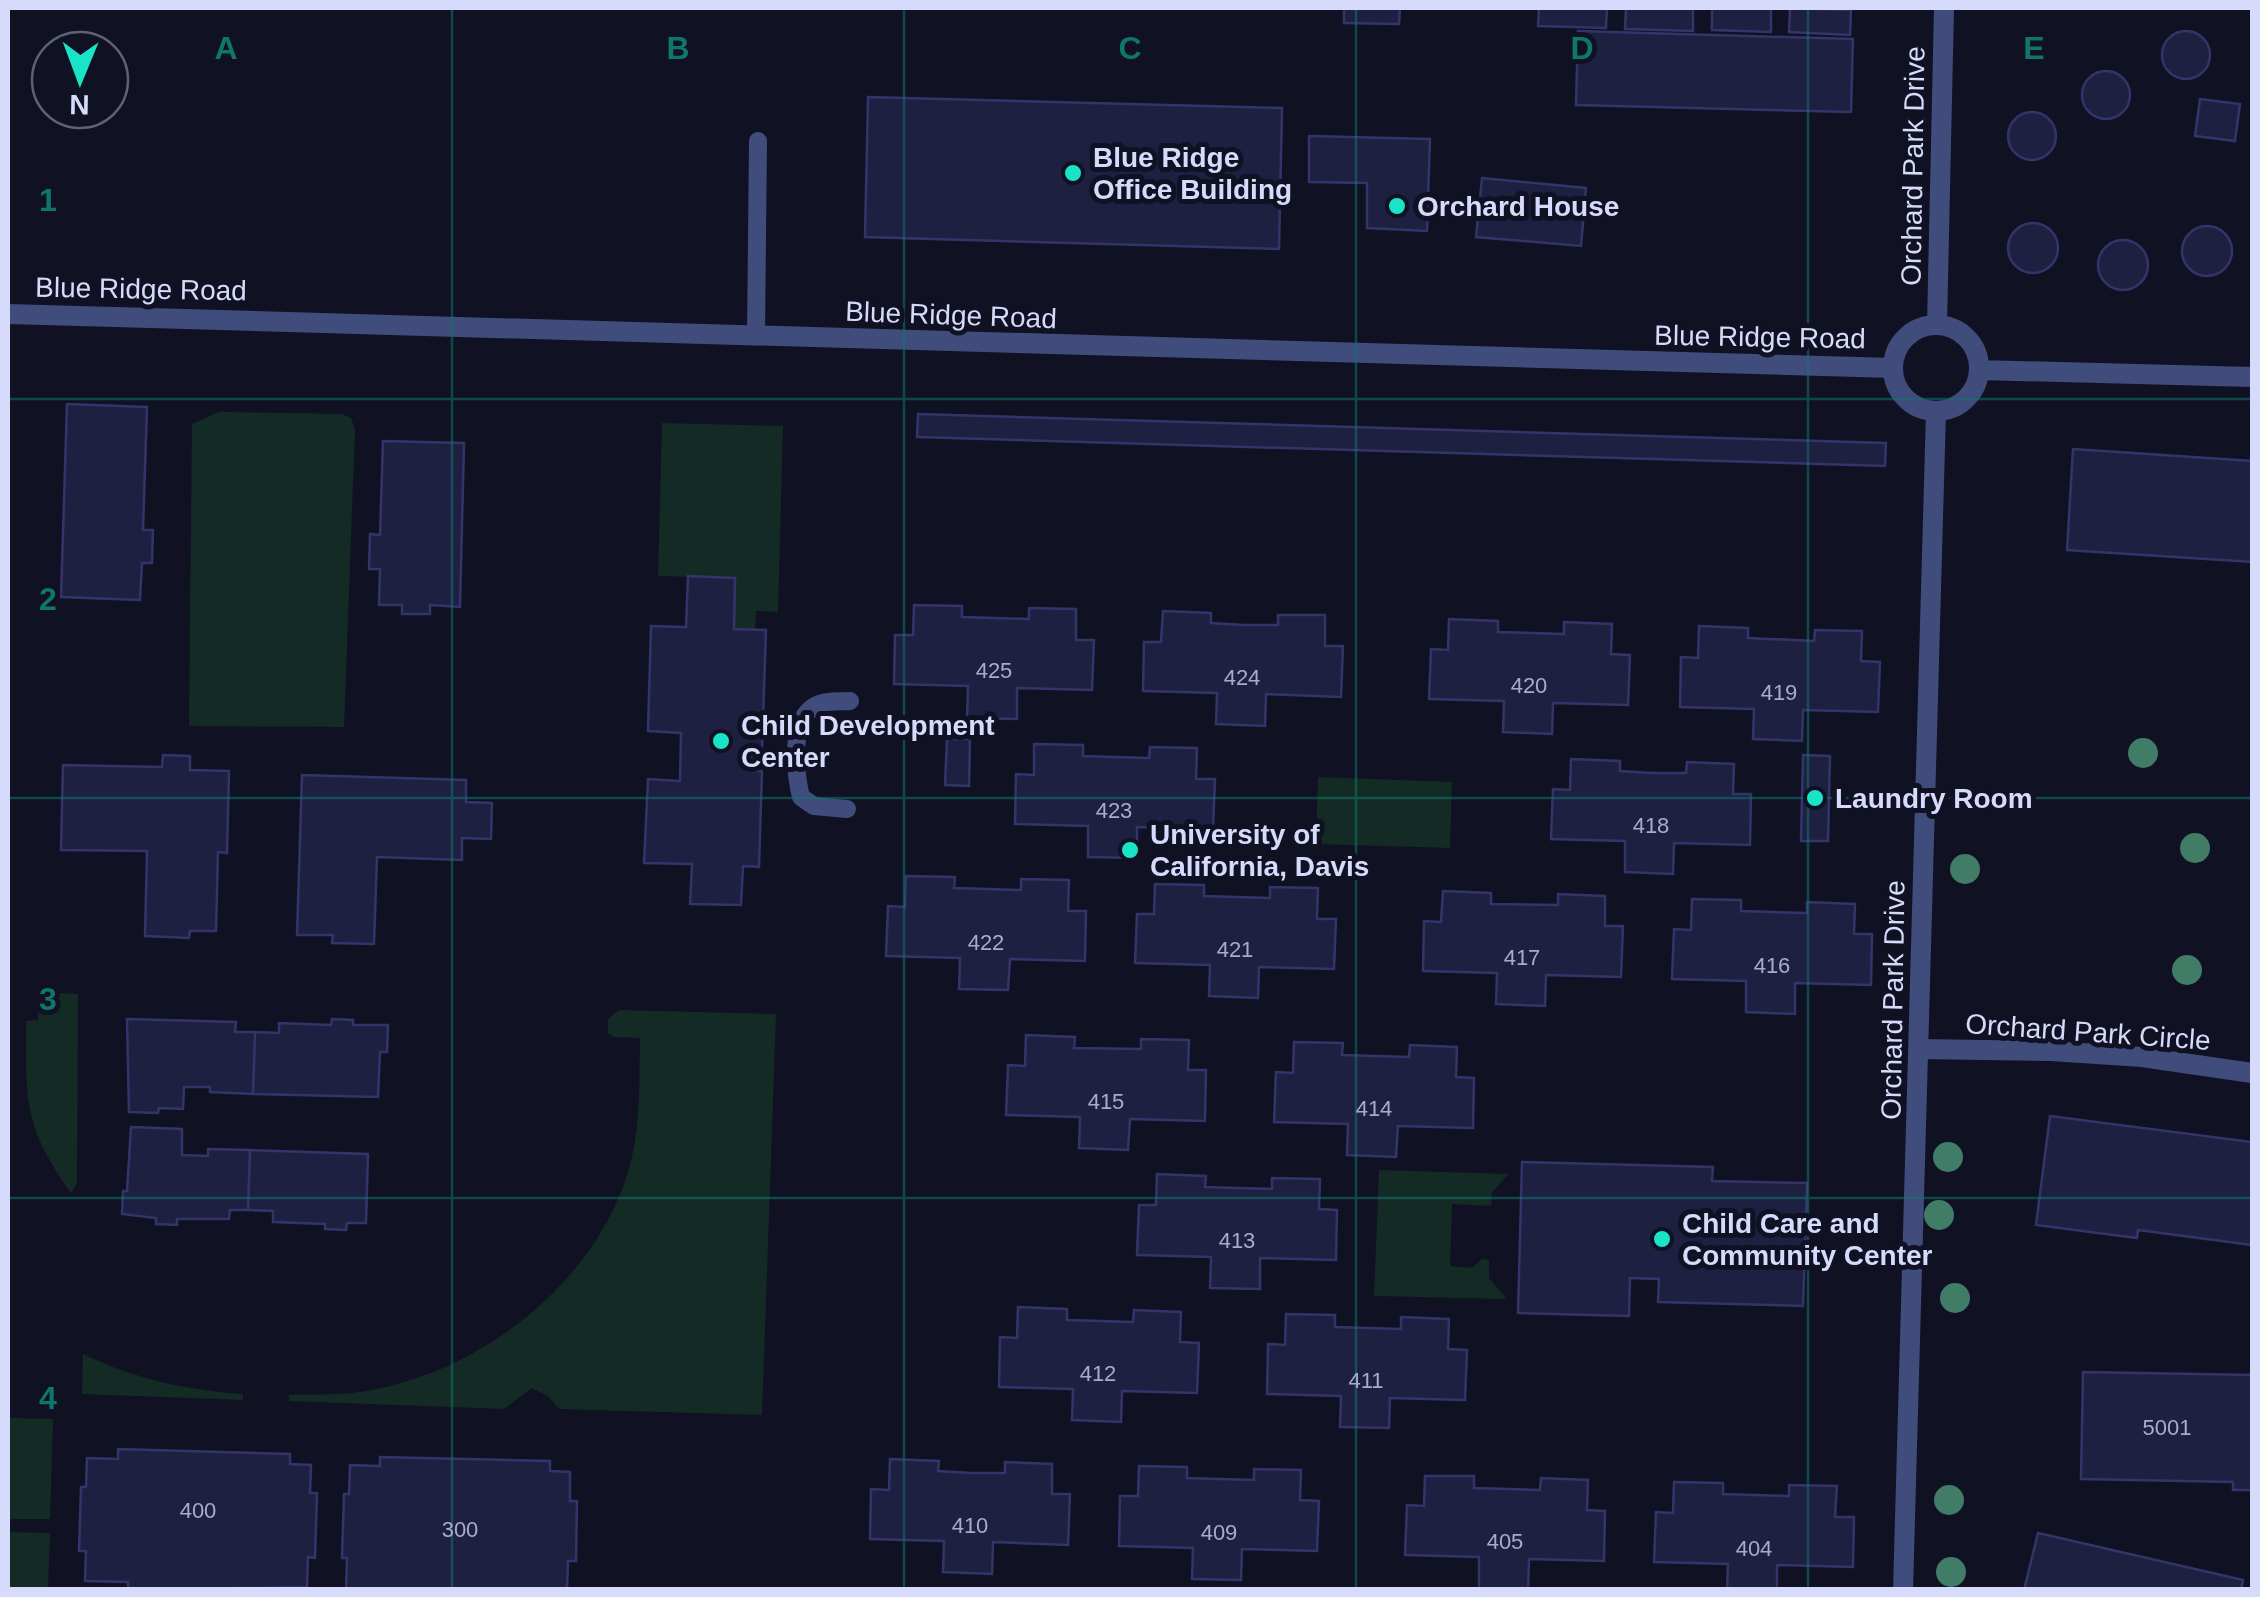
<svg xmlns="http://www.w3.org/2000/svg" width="2260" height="1597" viewBox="0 0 2260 1597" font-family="Helvetica,sans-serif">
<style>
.green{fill:#142b25}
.building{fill:#1e2041;stroke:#33356a;stroke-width:2.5}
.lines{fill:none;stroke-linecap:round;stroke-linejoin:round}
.lane{stroke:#404c7c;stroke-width:18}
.street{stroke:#404c7c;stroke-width:20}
.tree{fill:#417c67}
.grid{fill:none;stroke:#0f766e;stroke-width:2.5;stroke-opacity:0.55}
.poi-dot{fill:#19e4c8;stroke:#101122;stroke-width:4}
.labels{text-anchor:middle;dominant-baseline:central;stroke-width:10;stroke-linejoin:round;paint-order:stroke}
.number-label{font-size:22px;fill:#a8accc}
.poi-label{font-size:28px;font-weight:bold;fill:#d6dafb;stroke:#101122;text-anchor:start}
.street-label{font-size:28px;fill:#d6dafb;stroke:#101122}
.grid-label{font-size:32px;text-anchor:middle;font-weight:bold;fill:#0f766e;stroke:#101122;stroke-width:10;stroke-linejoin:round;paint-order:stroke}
</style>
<rect width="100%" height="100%" fill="#101122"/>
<path class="green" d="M219,412L342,414L351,418L355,429L344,727L189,726L192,424Z
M662,423L783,426L778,612L756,611L755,630L734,629L735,578L658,576Z
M1318,777L1452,782L1450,848L1316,844Z
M39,992L78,994L77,1183L71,1193C23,1125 26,1101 26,1021L38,1020Z
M619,1010L776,1014L762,1415L559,1409L549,1397L532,1388L504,1409L289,1401V1395C309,1394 330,1395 351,1393C475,1379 600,1283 631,1161C641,1121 639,1079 640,1038L614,1037L608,1033V1019Z
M1379,1170L1509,1174L1492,1192L1491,1206L1452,1204L1450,1266L1472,1268L1482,1259L1489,1260V1278L1507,1299L1374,1296Z
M83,1354C135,1379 186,1390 243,1394V1400L82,1394Z
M8,1418L53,1419L50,1519H8Z
M8,1532L50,1533L48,1589H8Z"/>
<path class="building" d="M1344,8H1400L1399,24L1344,23Z
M1539,8H1607L1606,28L1538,26Z
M1626,8H1693V31L1625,29Z
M1712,8H1771V32L1712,30Z
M1790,8L1851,10L1850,35L1789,32Z
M2162 55a24 24 0 1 1 48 0a24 24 0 1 1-48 0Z
M1578,31L1853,39L1851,112L1576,105Z
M2082 95a24 24 0 1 1 48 0a24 24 0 1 1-48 0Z
M868,97L1282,108L1279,249L865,237Z
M2200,99L2240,104L2235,141L2195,136Z
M2008 136a24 24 0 1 1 48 0a24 24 0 1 1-48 0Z
M1309,136L1430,139L1427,231L1367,228V183L1309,182Z
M1482,178L1586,188L1581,246L1476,237Z
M2008 248a25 25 0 1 1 50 0a25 25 0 1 1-50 0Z
M2182 251a25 25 0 1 1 50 0a25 25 0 1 1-50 0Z
M2098 265a25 25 0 1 1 50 0a25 25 0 1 1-50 0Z
M67,404L147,407L143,530H153L152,563H142L140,600L61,597Z
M918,414L1886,443L1885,466L917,437Z
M383,441L464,443L460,607L430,605V614H402V605H379L380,569H369L370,534L380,535Z
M2073,449L2252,461V562L2067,550Z
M688,576L735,578L734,629L766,630L762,750H752L751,771H762L759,867L743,866L741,905L690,904L692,864L644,863L648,779L680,781L681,733L648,731L651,626L686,627Z
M914,605L962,606V617L995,618L1029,619V608L1076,609V640H1094L1092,690L1017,688V719L967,718L968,686L894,684L895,635H913Z
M1163,611L1211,613V623L1244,625H1278V615H1325V646H1343L1341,697L1266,694L1265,726L1216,724L1217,693L1143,691L1144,642H1161Z
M1449,619L1498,621V632L1564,634V622L1612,624L1611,654L1630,655L1628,705L1553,703L1552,734L1503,732L1504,701L1429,699L1431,649L1448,650Z
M1699,626L1748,628V638L1814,641L1815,630L1862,631L1861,661L1880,662L1878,712L1803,710L1802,741L1753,739L1754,709L1680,707L1681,657L1698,658Z
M947,739H970L969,786L945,785Z
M1034,744L1083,745V756L1149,758L1150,747L1197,748L1196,779H1215L1213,829L1137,827V858L1088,857V826L1015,824L1016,774L1034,775Z
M163,755L190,756V770L229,771L227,853L218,852L216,931H190L189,938L145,936L147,851L61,850L63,765L162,767Z
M1803,755L1830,756L1828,841H1801Z
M1571,759L1620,761V771L1652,773H1686L1687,762L1734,764L1733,794H1751L1750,845L1674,843L1673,874L1625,872V841L1551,839L1553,789L1570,790Z
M302,775L466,780V802L492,803L491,839L462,838V860L377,857L374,944L332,943L333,935H297Z
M906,876L955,877L954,888L987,889L1021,890V879L1069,880L1068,911H1086L1085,961L1010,959L1008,990L959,989L960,958L886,956L888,906L905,907Z
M1155,884L1204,885V896L1270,898V887L1318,888L1317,919H1336L1334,969L1259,967L1258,998L1209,996L1210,965L1135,963L1137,914H1154Z
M1443,891L1491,893V904L1558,905V894L1605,896V926H1623L1621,977L1546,975L1545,1006L1496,1004L1497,973L1423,971L1424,921L1441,922Z
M1692,899L1741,900V911L1773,912L1807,913V902L1855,904L1854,934H1872L1871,985L1795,983V1014L1746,1012V981L1672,979L1674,929L1691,930Z
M127,1019L236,1022L235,1032H255L253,1094L210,1092V1087H184L183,1109L159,1108L158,1113L129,1112Z
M332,1019L353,1020V1025H388L387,1052H380L378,1097L253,1094L255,1032L279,1033V1023L331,1025Z
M1026,1035L1075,1037L1074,1048L1141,1049V1039L1189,1040L1188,1070H1206L1205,1121L1130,1119L1128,1150L1079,1148L1080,1117L1006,1115L1008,1065L1025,1066Z
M1294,1042L1343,1043L1342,1055L1409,1057L1410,1045L1457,1047L1456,1077L1474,1078L1473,1128L1398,1126L1396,1157L1347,1155L1348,1124L1274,1122L1276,1072L1293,1073Z
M2050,1116L2252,1142V1245L2138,1230L2137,1238L2036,1225Z
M131,1127L182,1129V1155L208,1156V1149L250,1150L248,1210H230L229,1219H177V1225L156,1224V1218L122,1214L123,1191H127Z
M250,1150L368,1154L366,1223H347L346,1230L325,1229V1224L273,1222V1211L248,1210Z
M1522,1162L1713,1167L1712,1181L1807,1183L1803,1306L1658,1302L1659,1279L1630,1278L1629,1316L1518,1313Z
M1157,1174L1206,1176L1205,1187L1272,1189V1178L1320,1179L1319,1209L1337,1210L1336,1260L1260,1258V1289L1210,1288L1211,1257L1137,1255L1139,1205H1156Z
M1018,1307L1067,1309V1320L1133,1322L1134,1310L1181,1312L1180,1342L1199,1343L1197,1393L1122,1391L1121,1422L1072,1420L1073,1389L999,1387L1000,1337L1017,1338Z
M1286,1314L1335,1315V1327L1401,1329V1317L1449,1319L1448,1349L1467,1350L1465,1400L1390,1398L1389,1428L1340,1427L1341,1396L1267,1394L1268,1344L1285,1345Z
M2083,1372L2252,1375V1490H2233V1482L2081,1479Z
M118,1449L290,1454V1464L311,1465L310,1493H317L315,1558L308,1557L307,1587L128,1590V1582L85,1581L86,1551H79L81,1487H86L87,1458L118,1459Z
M380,1457L550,1461V1471L570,1472V1501H577L576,1561H568L567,1590L346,1589L347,1558H342L344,1494H349L350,1465L380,1466Z
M890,1459L939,1461L938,1471L971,1473H1005V1462L1052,1464V1494H1070L1068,1545L993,1542L992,1574L943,1572L944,1541L870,1539L871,1489L889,1490Z
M1139,1466L1187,1467V1478L1220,1479L1254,1480V1469L1301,1470L1300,1500L1319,1501L1317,1551L1242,1549L1241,1580L1192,1579L1193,1548L1119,1546L1120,1496H1138Z
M1425,1476H1474V1488L1540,1490L1541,1478L1588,1480L1587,1510L1605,1511L1604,1561L1529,1559L1528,1589L1479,1588V1557L1405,1555L1407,1505L1424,1506Z
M1674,1482L1723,1483V1494L1789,1496V1485L1837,1486L1835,1517H1854L1853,1567L1777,1565V1590H1727L1728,1564L1654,1562L1656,1512L1673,1513Z
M2038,1533L2243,1580L2241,1590H2024Z"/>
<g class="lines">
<path class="lane" d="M756,336L758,141
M847,809L814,806L801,797C795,772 789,718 817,705C826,700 841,702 850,701"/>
<path class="street" d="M8,314L1893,368
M1937,325L1944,8
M1893 368a43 43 0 1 1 86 0a43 43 0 1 1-86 0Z
M1979,370L2252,377
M1919,1049L2051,1051L2142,1057L2252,1073
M1903,1590L1936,411"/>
</g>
<g class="tree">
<circle cx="2143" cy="753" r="15"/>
<circle cx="2195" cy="848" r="15"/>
<circle cx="1965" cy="869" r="15"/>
<circle cx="2187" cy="970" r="15"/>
<circle cx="1948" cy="1157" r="15"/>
<circle cx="1939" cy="1215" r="15"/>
<circle cx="1955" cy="1298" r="15"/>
<circle cx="1949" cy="1500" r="15"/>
<circle cx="1951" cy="1572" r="15"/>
</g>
<path class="grid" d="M452,8V1590M904,8V1590M1356,8V1590M1808,8V1590M8,399H2252M8,798H2252M8,1198H2252"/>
<g class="poi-dot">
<circle cx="1073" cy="173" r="10"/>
<circle cx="1397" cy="206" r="10"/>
<circle cx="721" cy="741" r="10"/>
<circle cx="1815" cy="798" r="10"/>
<circle cx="1130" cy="850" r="10"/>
<circle cx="1662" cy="1239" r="10"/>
</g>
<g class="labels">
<g class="number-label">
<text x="994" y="670">425</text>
<text x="1242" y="677">424</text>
<text x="1529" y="685">420</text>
<text x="1779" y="692">419</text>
<text x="1114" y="810">423</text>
<text x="1651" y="825">418</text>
<text x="986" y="942">422</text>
<text x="1235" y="949">421</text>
<text x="1522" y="957">417</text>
<text x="1772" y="965">416</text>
<text x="1106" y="1101">415</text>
<text x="1374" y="1108">414</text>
<text x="1237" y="1240">413</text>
<text x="1098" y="1373">412</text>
<text x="1366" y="1380">411</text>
<text x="2167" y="1427">5001</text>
<text x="198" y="1510">400</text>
<text x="970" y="1525">410</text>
<text x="460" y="1529">300</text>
<text x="1219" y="1532">409</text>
<text x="1505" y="1541">405</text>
<text x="1754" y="1548">404</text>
</g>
<g class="poi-label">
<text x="1093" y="157">Blue Ridge<tspan x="1093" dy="32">Office Building</tspan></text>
<text x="1417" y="206">Orchard House</text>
<text x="741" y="725">Child Development<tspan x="741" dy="32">Center</tspan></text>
<text x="1835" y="798">Laundry Room</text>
<text x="1150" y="834">University of<tspan x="1150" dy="32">California, Davis</tspan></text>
<text x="1682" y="1223">Child Care and<tspan x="1682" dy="32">Community Center</tspan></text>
</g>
<g class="street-label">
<text transform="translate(1913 166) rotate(-89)">Orchard Park Drive</text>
<text transform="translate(141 289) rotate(1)">Blue Ridge Road</text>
<text transform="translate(951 315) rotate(2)">Blue Ridge Road</text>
<text transform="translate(1760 337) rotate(1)">Blue Ridge Road</text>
<text transform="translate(1893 1000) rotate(-89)">Orchard Park Drive</text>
<text transform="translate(2088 1032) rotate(4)">Orchard Park Circle</text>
</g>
</g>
<g class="grid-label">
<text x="226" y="59">A</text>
<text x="678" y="59">B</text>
<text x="1130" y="59">C</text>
<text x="1582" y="59">D</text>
<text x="2034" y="59">E</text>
<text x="48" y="211">1</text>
<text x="48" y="610">2</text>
<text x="48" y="1010">3</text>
<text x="48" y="1409">4</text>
</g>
<rect width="2260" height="1597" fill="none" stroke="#d6dafb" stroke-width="20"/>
<g transform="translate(80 80) rotate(181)"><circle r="48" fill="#101122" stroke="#5f6179" stroke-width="2.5"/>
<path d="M0-8L18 38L0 25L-18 38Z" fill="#19e4c8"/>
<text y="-15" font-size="28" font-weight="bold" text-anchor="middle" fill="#d6dafb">N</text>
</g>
</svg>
